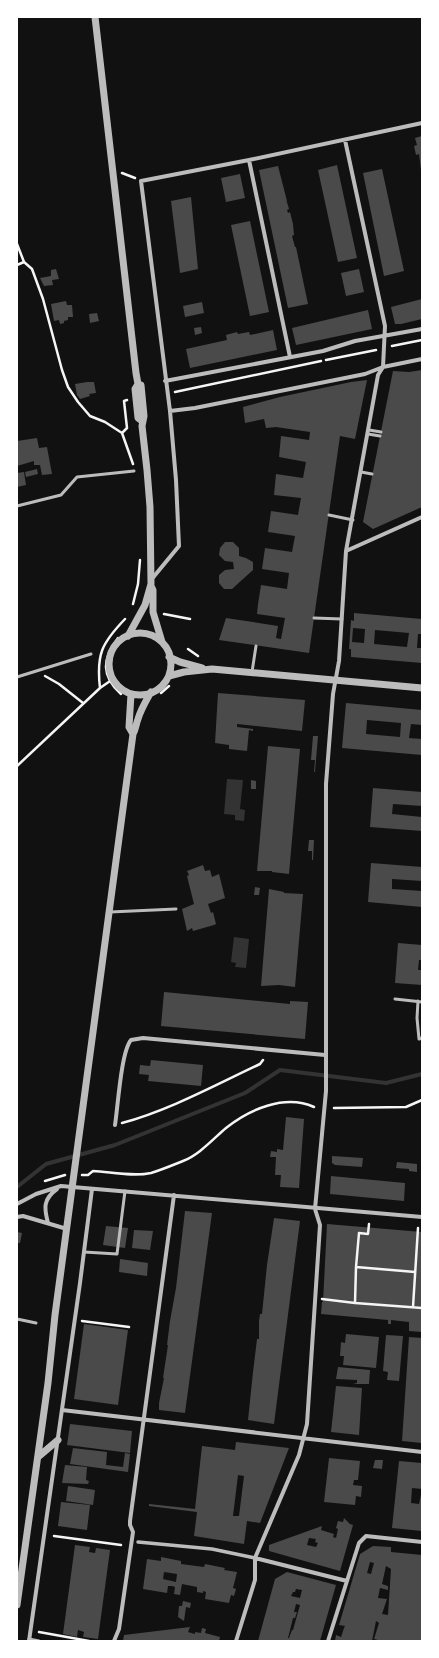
<svg xmlns="http://www.w3.org/2000/svg" width="439" height="1658" viewBox="0 0 439 1658" font-family="'Libre Baskerville',serif">
<style>
.water{fill:#333}
.lines{fill:none;stroke-linecap:round;stroke-linejoin:round}
.stream{stroke:#333;stroke-width:4}
.building{fill:#4a4a4a;fill-rule:evenodd}
.path{stroke:#f5f5f5;stroke-width:2.5}
.service{stroke:#bcbcbc;stroke-width:3}
.pedestrian{stroke:#bcbcbc;stroke-width:3.5}
.minor{stroke:#bcbcbc;stroke-width:4}
.tertiary{stroke:#bcbcbc;stroke-width:7}
</style>
<rect width="100%" height="100%" fill="#111"/>
<path class="water" d="M227,779L243,780L240,809L245,810L244,821L235,820V815L224,814Z
M234,937L249,939L246,968L235,967L236,963L231,962Z"/>
<g class="lines">
<path class="stream" d="M17,1187L46,1164L115,1145L245,1093L280,1070L386,1083L422,1074"/>
</g>
<path class="building" d="M422,136V170H421L419,154L416,155L414,146L417,145L415,138Z
M337,165L357,258L338,262L318,170Z
M278,166L287,201L286,203L287,202L289,209L287,210L288,213L290,212L293,224L294,235L292,236L295,247H296L308,304L288,308L259,170Z
M382,169L404,271L384,276L363,173Z
M240,174L245,198L226,202L221,178Z
M191,197L198,269L180,273L171,201Z
M250,221L269,312L250,316L231,225Z
M56,269L59,279L52,280L53,285L44,286L40,278L51,276V270Z
M359,269L364,292L346,296L341,273Z
M422,299V319L401,324H395L391,307Z
M66,301L67,305H72L73,317H68V320L64,321V323L60,324L59,320L54,321L51,304Z
M202,302L204,313L185,317L183,306Z
M368,310L372,329L296,345L292,328Z
M97,313L99,321L90,323L89,314Z
M201,327L202,333L195,335L194,328Z
M273,330L277,350L190,368L186,349L227,340L226,335L237,332L238,334L249,332L250,335Z
M422,370V507L373,529L363,522L393,371L409,372Z
M367,380L355,439L340,436L309,653L219,640L226,618L278,626L276,638L281,639L285,618L257,614L258,604L261,585L287,589L289,573L262,569L265,548L292,552L295,536L268,532L271,511L298,515L301,498L274,495L276,474L303,478L306,462L279,457L281,436L309,440L310,432L276,427L266,428L264,419L245,423L243,407L280,397L351,382Z
M87,382H94L96,393L89,394L90,396L80,399L77,395L75,384Z
M37,438L39,448L47,447L52,474L42,475L40,465H34V461L17,466V441Z
M37,469L38,474L26,477L25,472Z
M24,472L26,485L17,487V473Z
M225,542H233L239,548V556L246,558L253,562V570L232,589H224L219,583V575L225,570L234,569L233,562L225,561L219,555L220,548Z
M354,613L422,619V634H418L417,648H422V663L351,657V649H349L351,620L354,621ZM353,628L365,629L364,643L352,642ZM375,630L409,633L407,647L374,644Z
M218,693L305,700L302,731L237,724V727L253,729V731L249,730L247,751L229,749V745L215,743Z
M346,703L422,710V725L411,724L409,738L422,739V755L342,748ZM367,720L401,723L400,737L366,734Z
M313,736H318L315,772H314L315,760H311Z
M268,746L300,749L289,874L272,872V871H257Z
M251,780L256,781V789H251Z
M373,788L422,792V806L393,804L392,814L422,817V831L370,827Z
M309,840H314L313,860H312V851H308Z
M371,863L422,867V881L392,879V889L422,891V907L368,902Z
M203,865L205,871L210,870L212,877L219,874L225,898L208,904L211,913L213,912L216,924L214,925L193,931L192,928L187,931L182,909L194,904L187,876L189,875L187,871Z
M255,887L260,888L259,895H254Z
M269,889L284,892V893L303,894L295,987L279,985L261,986Z
M398,943L422,945V960H419L418,970H422V985L395,983Z
M164,992L290,1004V1001L308,1002L305,1039L161,1026Z
M151,1060L203,1065L201,1086L148,1081L149,1075L139,1074L140,1065L150,1066Z
M286,1117L304,1119L299,1188L280,1187L281,1175H275L276,1157H270L271,1151L277,1152V1149L283,1150Z
M332,1156L363,1158L362,1167L335,1165L332,1163Z
M397,1162L417,1164V1172L409,1171V1169L396,1168Z
M331,1176L405,1183L404,1201L330,1194Z
M185,1211L212,1213L185,1413L159,1410V1403L164,1378H163L168,1345H167L170,1321L176,1288Z
M274,1218L300,1221L274,1424L248,1420L253,1372L257,1339H259V1321L260,1314H262L267,1265Z
M327,1224L422,1232V1332L409,1331V1322L391,1320V1324H388V1320L321,1314L322,1302H323Z
M106,1226L128,1228L125,1248L103,1245Z
M134,1230L153,1231L150,1250L132,1248Z
M17,1232L22,1233L20,1243H17Z
M120,1259L148,1263L147,1276L119,1272Z
M84,1324L128,1330L118,1405L74,1399Z
M346,1334L379,1337L376,1368L343,1365L344,1356H340L341,1342L345,1343Z
M386,1335L403,1336L399,1381L387,1380L388,1372L383,1371Z
M409,1337L422,1338V1443L402,1441Z
M338,1367L370,1370L369,1384H353L357,1383V1380L336,1379Z
M336,1386L362,1388L359,1435L331,1432Z
M70,1424L132,1431L130,1453L67,1445Z
M236,1442L289,1448L260,1523L247,1521L244,1544L194,1536L197,1512L149,1506V1504L195,1509L202,1446L235,1450ZM238,1475L244,1476L239,1516H233Z
M73,1448L107,1452L106,1465L123,1467L125,1453L130,1454L128,1472L70,1464Z
M329,1458L360,1461L358,1480H354L353,1485L362,1486L361,1497L356,1496L355,1505L324,1502Z
M375,1460H383L382,1469L373,1468Z
M399,1461L422,1463V1489L412,1488L411,1503L419,1504L422,1490V1531L392,1528Z
M65,1465L87,1467L86,1480L89,1481L88,1484L62,1483Z
M68,1486L95,1490L93,1505L66,1501Z
M61,1502L90,1505L87,1530L58,1526Z
M344,1518L350,1524L353,1525L340,1571L269,1551V1545L322,1526L321,1530L334,1534L333,1537L336,1538L338,1529L336,1528L338,1521L343,1522ZM309,1538L316,1539L315,1542L318,1543L316,1547L307,1545Z
M75,1545L90,1547L89,1552L95,1553L96,1548L110,1550L98,1639L83,1637L84,1632L78,1630L77,1637L63,1634Z
M373,1546L391,1547V1552L422,1555V1641H382L374,1639L379,1623L376,1621L372,1641H335L336,1635L341,1637L344,1628L345,1626L339,1625L360,1554ZM370,1562L374,1563L371,1574L367,1573ZM386,1566L391,1569L388,1615L382,1614L387,1599L378,1598L380,1588L388,1590V1586L382,1584Z
M161,1557L181,1561V1564L204,1567L205,1564L225,1568L224,1570L237,1572L233,1588L236,1589L234,1596L231,1595L229,1603L205,1599L206,1592L203,1591V1593L197,1592V1587L182,1584L180,1595L174,1594L175,1587L172,1586H168L167,1593L143,1589L147,1559L161,1561ZM164,1572L177,1574L176,1582L163,1579Z
M287,1572L336,1585L320,1641H258L275,1579ZM296,1589L302,1590L300,1598L291,1596L293,1592H295ZM296,1604L300,1605L293,1630H292L289,1638H288L293,1618H295L297,1612H294Z
M183,1601L191,1603L190,1608L186,1607L184,1621L178,1617L179,1606H182Z
M190,1627L188,1632L195,1634V1632L201,1633L202,1628L206,1629L205,1633L220,1637L219,1641H123L124,1635Z"/>
<g class="lines">
<path class="path" d="M122,173L135,178
M17,244L24,262L32,269L43,299L62,370L68,387L78,402L90,416L105,422L122,433L133,464
M17,265L24,262
M392,346L422,340
M326,360L376,350
M175,392L321,361
M122,433L127,428L124,401L127,400
M133,604L138,584L140,560
M164,614L190,619
M118,638C102,659 101,676 121,694
M188,649L198,656
M45,676L59,684L83,703
M100,688C96,654 102,643 125,619
M161,693L169,686
M17,766L100,688L113,679
M334,1108L406,1107L422,1100
M122,1123C170,1110 215,1085 260,1064L263,1060
M82,1175H88L93,1171C111,1172 133,1177 151,1173C161,1170 173,1165 183,1161C199,1155 213,1139 226,1128C250,1109 285,1094 314,1107
M45,1181L65,1175
M369,1224L368,1234L359,1233L356,1267L415,1272
M356,1267L355,1303L422,1308
M322,1299L355,1303
M413,1307L418,1228
M82,1321L129,1327
M54,1536L121,1545
M39,1632L89,1641"/>
<path class="service" d="M369,430L381,432
M368,434L380,436
M361,472L372,474
M17,506L61,495L77,477L134,471
M329,515L353,520
M314,618L342,619
M252,672L256,646
M17,677L91,654
M110,912L176,909
M395,999L422,1002
M418,1001L417,1018L419,1039L422,1038
M84,1252L117,1254L125,1191
M17,1319L36,1323
M29,1639L39,1641"/>
<path class="pedestrian" d="M138,1542L212,1549L255,1558"/>
<path class="minor" d="M249,160L290,357
M165,381L323,351L355,341L422,329
M170,411L195,408L365,374L383,367L422,359
M346,551L422,517
M151,580L179,546L176,480L170,411L141,181L249,160L422,123
M115,1125C118,1106 121,1052 131,1040L143,1038L325,1055
M17,1204L36,1194L61,1186L422,1217
M17,1217L23,1216L67,1229
M48,1223C44,1208 43,1199 57,1189
M62,1410L422,1452
M255,1558L347,1581
M29,1641L80,1283L92,1189
M114,1641L119,1629L133,1532L130,1525V1521L174,1195
M236,1641L255,1580V1558L299,1455L307,1424L320,1225L315,1209L326,1091V784L333,694L339,661L346,551L378,375L383,367L385,326L345,140
M328,1641L359,1543L366,1536L422,1542"/>
<path class="tertiary" d="M95,17L136,373L138,384L141,385L144,416L142,426L147,470L150,507L151,584L145,605L128,636
M138,384L135,389L138,418L142,421
M151,586L153,590V612L162,642
M109 664a31 31 0 1 1 62 0a31 31 0 1 1-62 0Z
M169,657L180,662L202,668
M169,676L184,672L212,669L422,688
M131,694L129,727L133,734
M38,1457L58,1440
M17,1605L48,1383L55,1315L133,734C136,729 136,724 138,719C141,709 146,701 151,692"/>
</g>
<rect width="439" height="1658" fill="none" stroke="#ffffff" stroke-width="36"/>
</svg>
